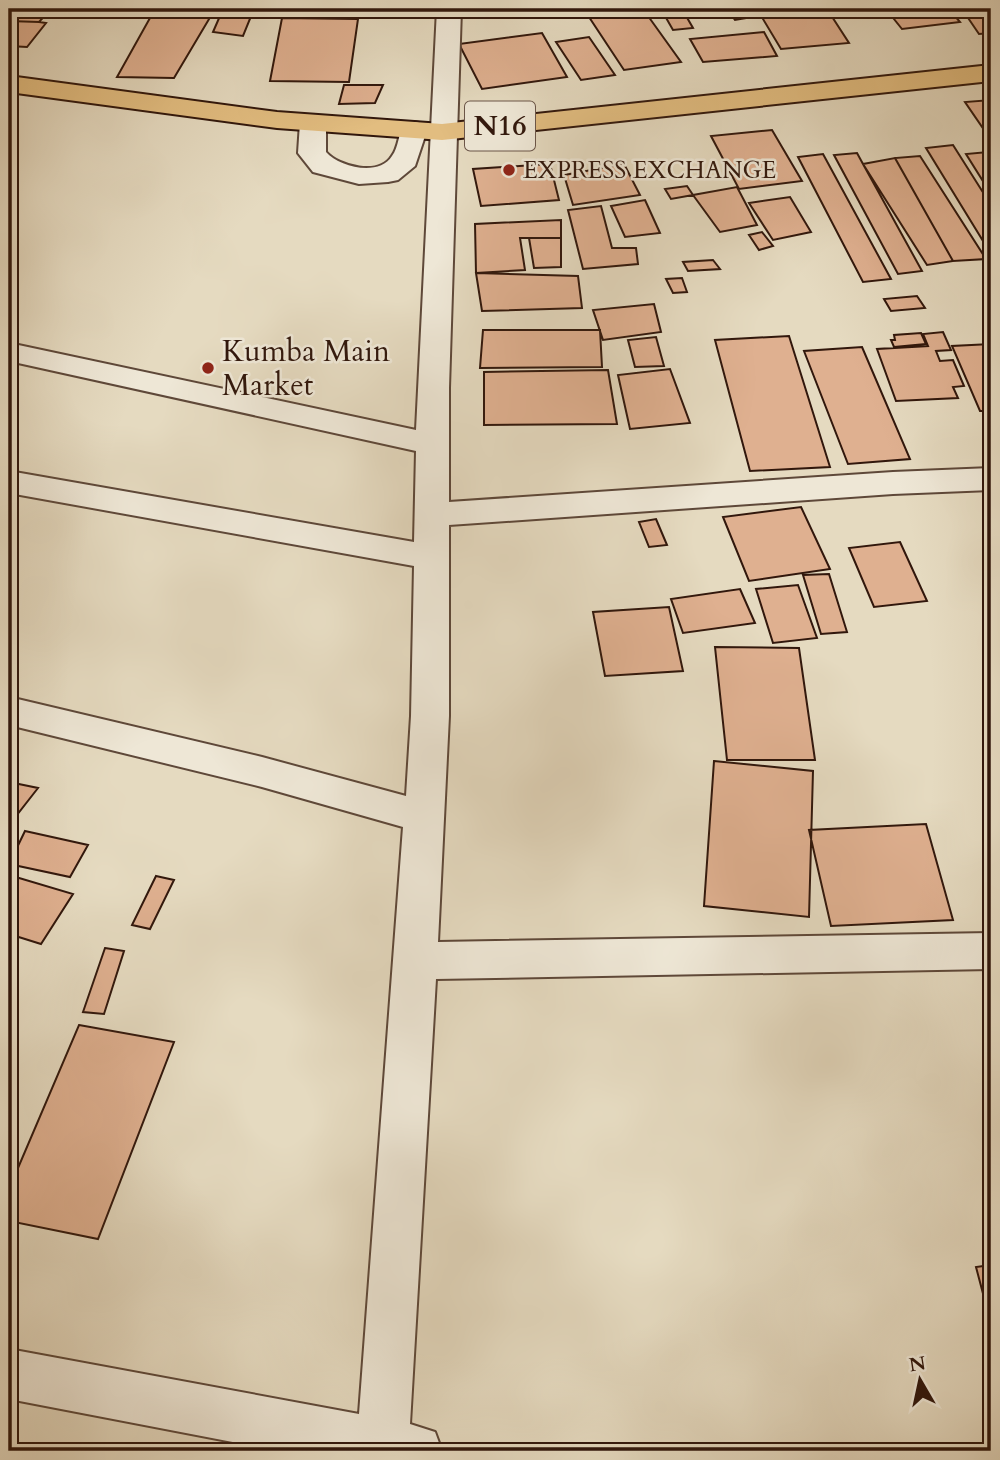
<svg xmlns="http://www.w3.org/2000/svg" width="1000" height="1460" viewBox="0 0 1000 1460" font-family="Cardo,serif">
<style>
.building{fill:#dfb090;stroke:#31170c;stroke-width:2}
.lines{fill:none;stroke-linecap:round;stroke-linejoin:round}
.minor-casing{stroke:#5e4839;stroke-width:4}
.highway-casing{stroke:#31170c;stroke-width:4}
.minor{fill:#eee7d6;fill-rule:evenodd}
.highway{fill:#e2bd80;fill-rule:evenodd}
.poi-dot{fill:#8f2418;stroke:#eee7d6;stroke-width:2.5}
.labels{text-anchor:middle;dominant-baseline:central;stroke-width:5;stroke-linejoin:round;paint-order:stroke}
.far-poi-label{font-size:24px;fill:#31170c;stroke:#eee7d6;text-anchor:start}
.shield{fill:#eee7d6;stroke:#6a5549;stroke-width:2}
.shield-label{font-size:28px;font-weight:bold;fill:#31170c}
.poi-label{font-size:30px;fill:#31170c;stroke:#eee7d6;text-anchor:start}
</style>
<rect width="100%" height="100%" fill="#e5dac0"/>
<filter id="stains"><feTurbulence type="fractalNoise" baseFrequency=".00286" numOctaves="4"/><feColorMatrix values="0 0 0 0 .2 0 0 0 0 .09 0 0 0 0 .02 0 0 0 .5 -.17"/></filter>
<radialGradient id="worn" r=".72"><stop offset=".6" stop-color="#630" stop-opacity="0"/><stop offset="1" stop-color="#630" stop-opacity=".3"/></radialGradient>
<path class="building" d="M9,9H51L39,22L9,21Z
M155,9H215L174,78L117,77Z
M223,9H254L243,36L213,32Z
M643,9L681,62L624,70L589,17Z
M661,9H682L693,28L673,30Z
M727,9H753L758,16L735,20Z
M757,9H827L849,43L781,49Z
M886,9H949L960,22L902,29Z
M962,9H991V33L979,34Z
M282,18L358,19L349,82L270,81Z
M9,21L39,22L46,23L27,47L9,46Z
M764,32L777,56L703,62L690,39Z
M542,33L567,77L482,89L459,44Z
M589,37L615,75L581,80L556,42Z
M344,85H383L375,103L339,104Z
M991,100V140L965,102Z
M772,130L802,181L739,189L711,136Z
M953,145L991,205V254L926,148Z
M988,152L991,157V194L966,154Z
M857,153L863,164L922,271L898,274L834,155Z
M823,154L891,279L863,282L798,157Z
M920,156L986,259L953,261L895,158Z
M895,158L953,261L927,265L863,164Z
M550,164L559,200L481,206L473,169Z
M624,164L640,195L573,205L564,175Z
M687,186L693,195L671,199L665,189Z
M737,187L757,225L720,232L693,195Z
M790,197L811,232L773,240L749,203Z
M645,200L660,233L625,237L611,206Z
M601,206L612,248H636L638,264L583,269L568,210Z
M561,220V238H520L525,270L476,273L475,224Z
M762,232L773,246L759,250L749,235Z
M529,238H561V267L534,268Z
M713,260L720,269L688,271L683,262Z
M476,273L578,276L582,308L482,311Z
M682,278L687,292L673,293L666,279Z
M917,296L925,308L891,311L884,299Z
M654,304L661,332L603,340L593,310Z
M483,330H600L602,367L480,368Z
M943,332L951,350L936,351L940,361L953,360L964,386L953,387L958,398L896,401L877,349L928,346L923,334Z
M921,333L926,344L894,347L891,340H895L894,335Z
M789,336L830,467L750,471L715,340Z
M656,337L664,366L635,367L628,340Z
M991,344V411H980L952,346Z
M862,347L910,459L848,464L804,351Z
M670,369L690,423L630,429L618,375Z
M608,370L617,424L484,425V372Z
M801,507L830,569L749,581L723,517Z
M656,519L667,545L649,547L639,522Z
M900,542L927,601L874,607L849,548Z
M829,574L847,632L821,634L803,575Z
M798,585L817,638L773,643L756,589Z
M740,589L755,623L683,633L671,599Z
M669,607L683,671L605,676L593,612Z
M715,647L799,648L815,760H727Z
M714,761L813,771L809,917L704,906Z
M9,782L38,788L9,825Z
M926,824L953,920L831,926L809,830Z
M25,831L88,845L70,877L9,864Z
M9,875L73,894L41,944L9,934Z
M156,876L174,880L150,929L132,925Z
M105,948L124,951L104,1014L83,1012Z
M79,1025L174,1042L98,1239L9,1221V1189Z
M991,1265V1324L976,1267Z"/>
<g class="lines">
<defs>
<path id="minor" d="M437,9H461L449,388V502L893,472L991,468V490L893,494L449,525V716L438,942L991,933V969L436,979L410,1424L435,1432L442,1451H280L9,1399V1349L359,1414L403,827L262,787L9,725V697L262,757L406,796L411,716L414,566L9,493V471L414,542L416,451L9,361V343L416,430Z
M313,115L322,117L326,123V152C339,167 379,177 392,156C399,147 398,134 404,124L414,122L424,124L427,130L415,166L398,180L388,182L359,184L313,172L298,153L300,123L304,117Z"/>
<path id="highway" d="M991,65V81L442,140L277,128L9,92V76L277,112L442,124Z"/>
</defs>
<use href="#minor" class="minor-casing"/>
<use href="#highway" class="highway-casing"/>
<use href="#minor" class="minor"/>
<use href="#highway" class="highway"/>
</g>
<g class="poi-dot">
<circle cx="509" cy="170" r="7"/>
<circle cx="208" cy="368" r="7"/>
</g>
<g class="labels">
<g class="far-poi-label">
<text x="523" y="170">EXPRESS EXCHANGE</text>
</g>
<rect class="shield" x="465" y="101.5" width="70" height="49" rx="5"/>
<g class="shield-label">
<text x="500" y="126">N16</text>
</g>
<g class="poi-label">
<text x="222" y="351">Kumba Main<tspan x="222" dy="34">Market</tspan></text>
</g>
</g>
<rect width="1000" height="1460" fill="none" stroke="#e5dac0" stroke-width="35"/>
<rect x="10" y="10" width="979" height="1439" fill="none" stroke="#31170c" stroke-width="3.5"/>
<rect x="18" y="18" width="965" height="1425" fill="none" stroke="#31170c" stroke-width="2"/>
<g transform="translate(920 1380) rotate(351)" stroke="#eee7d6" stroke-width="5" paint-order="stroke">
<path d="M0-5L12 26L0 18L-12 26Z" fill="#31170c"/>
<text y="-10" font-size="19" font-weight="bold" text-anchor="middle" fill="#31170c">N</text>
</g>
<rect width="100%" height="100%" filter="url(#stains)"/>
<rect width="100%" height="100%" fill="url(#worn)"/>
</svg>
